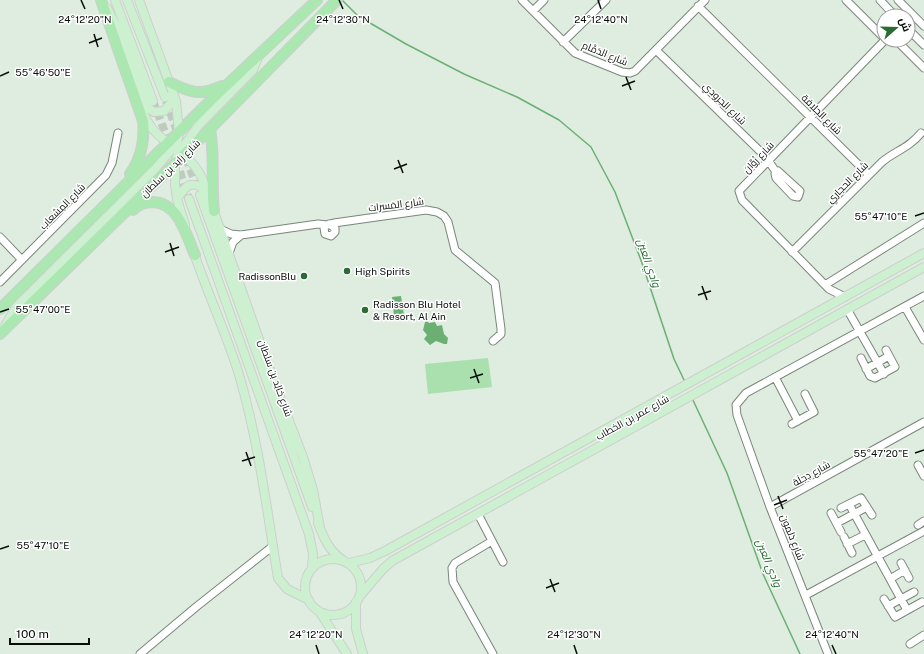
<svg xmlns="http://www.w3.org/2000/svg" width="924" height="654" viewBox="0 0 924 654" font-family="'Public Sans',Cairo,sans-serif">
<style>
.green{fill:#aae0ae}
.water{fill:#6bb072}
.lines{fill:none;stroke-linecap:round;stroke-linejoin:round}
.stream{stroke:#6bb072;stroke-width:1.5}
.major-tunnel{stroke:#becbbf;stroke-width:8;stroke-dasharray:8 4;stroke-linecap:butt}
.minor-casing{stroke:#79867a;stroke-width:9}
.major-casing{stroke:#cecfce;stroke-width:10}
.highway-casing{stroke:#cecfce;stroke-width:12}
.minor{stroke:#fff;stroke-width:7}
.major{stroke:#cdf1d0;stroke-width:8}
.highway{stroke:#abe7b0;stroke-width:10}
.ticks{fill:none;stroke:#080d09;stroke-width:1.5}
.poi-dot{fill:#2b6c35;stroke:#fff;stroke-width:1.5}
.labels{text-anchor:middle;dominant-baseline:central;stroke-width:3;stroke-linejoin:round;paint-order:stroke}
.street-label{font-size:10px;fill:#080d09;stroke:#fff}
.poi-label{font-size:10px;fill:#080d09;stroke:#fff;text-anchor:start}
.water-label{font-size:11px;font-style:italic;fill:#1d652b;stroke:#fff}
.ticks-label{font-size:10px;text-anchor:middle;fill:#080d09;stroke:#fff;stroke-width:3;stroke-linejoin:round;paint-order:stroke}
</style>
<rect width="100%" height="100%" fill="#deeddf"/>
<path class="green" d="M488,358L492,387L428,394L425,364Z"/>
<path class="water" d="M401,296L404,315L394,316L392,297Z
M427,321L429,323L435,322L437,326L442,325L444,334L448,338L447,344H444L436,341L430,345L424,339L427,335L423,330L425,322Z"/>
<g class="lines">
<path class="stream" d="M342,0L358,16L406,44L464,74L517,97L559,120L591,147L615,192L642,263L674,359L685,382
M692,398L727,473L763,574L800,654"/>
<path class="major-tunnel" d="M153,101L170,145
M166,101L178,134
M186,158L200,195
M176,160L189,199"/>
<defs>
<path id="minor" d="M522,0L575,53L622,72L630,73L635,71L705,0
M846,0L884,38
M880,0L895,16
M898,0L924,26
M698,6L869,175
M533,11L544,0
M908,29L924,45
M896,40L924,68
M563,42L606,0
M656,50L766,157L776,172
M778,171L800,191L798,197L793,196L776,178L775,174Z
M329,224L335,228V232L331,236L325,234L324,228C326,224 329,224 334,223L426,210L437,212L444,216L448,222L455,250L495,283L501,329V334L493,341
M220,229L231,234L241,235L318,224L327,225
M0,237L22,260
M792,252L882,162C896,150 908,149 921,133
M229,253L233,242L241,235
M0,282L106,175L112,163L118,133
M825,285L924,223
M845,297L829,289L742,200L739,191L885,40
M905,307L924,340
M847,309L884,374
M861,358L870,376L875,378L895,367L886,350
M866,369L889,356
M775,377L798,421
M792,424L814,412L805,394
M918,465L924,476
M849,504L907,610
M770,507L924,422
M841,508L861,498L872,515
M831,513L841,532
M478,514L503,562
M837,523L867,507
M918,525L924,521
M844,537L852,553
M492,541L455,563L452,568L453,582L493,654
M847,544L865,535
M901,563L909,578
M890,579L905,570
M806,595L924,531
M884,599L895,617L922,602
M888,606L914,592
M910,644L924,635
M140,654L196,607L273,546
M828,654L770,507L737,415L736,405L746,393L924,296"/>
<path id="major" d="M115,0L153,101
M127,0L165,97
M107,8L118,29L148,108L154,112L164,111L171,103L172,94
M144,114C155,144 188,148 202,178L273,379L303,457L313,490L320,528
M200,195L312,507
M177,199C186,185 191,179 207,191
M189,199L309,534L313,554L312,568
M185,225L177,199L175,185V163L178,154L198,126L253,70L259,55
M193,250C207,293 227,334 240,378C259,444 267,511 278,578L287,589L309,600
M3,329L16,307L155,169L177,143L179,133L176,101L139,0
M318,523C324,539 329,551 344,561
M305 587a28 28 0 1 1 56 0a28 28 0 1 1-56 0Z
M349,563L370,558L385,551L924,253
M359,597L383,569L392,561L924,267
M356,602V629L363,654
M319,611L347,654"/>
<path id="highway" d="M101,0L143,121C145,139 141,159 130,174
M169,82C191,93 200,96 222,86
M210,129C215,156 211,183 214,211
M133,210C138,205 145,202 153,202C179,203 186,235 195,255
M0,309L213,98L317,0
M0,334L204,135L337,0"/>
</defs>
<use href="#minor" class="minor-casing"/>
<use href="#major" class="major-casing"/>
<use href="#highway" class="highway-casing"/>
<use href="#minor" class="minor"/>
<use href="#major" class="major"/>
<use href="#highway" class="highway"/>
</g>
<path class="ticks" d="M81,0L85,9M339,0L343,9M598,0L601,9M94,34L98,47M89,43L102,38M0,76L9,72M626,77L631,90M622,86L635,81M398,160L403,173M394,169L407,164M915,216L924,213M170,243L174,256M165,252L179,247M702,286L707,300M698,295L711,291M0,312L9,309M474,369L479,383M470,378L483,374M246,452L251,466M915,453L924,450M242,461L255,457M778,496L783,509M774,505L787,500M0,549L9,546M550,579L555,592M546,588L559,583M316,645L319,654M574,645L577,654M832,645L836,654"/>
<g class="poi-dot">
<circle cx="347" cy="271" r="4"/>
<circle cx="304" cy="276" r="4"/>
<circle cx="365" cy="310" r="4"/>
</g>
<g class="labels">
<g class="street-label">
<text transform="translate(605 53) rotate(22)">شارع الدَمَّام</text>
<text transform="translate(725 103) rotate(44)">شارع الجرودي</text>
<text transform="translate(822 114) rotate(45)">شارع الجلافة</text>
<text transform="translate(758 157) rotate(-46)">شارع زُوَّان</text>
<text transform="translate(170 168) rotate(-44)">شارع زايد بن سلطان</text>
<text transform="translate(847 182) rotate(-45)">شارع الحجاري</text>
<text transform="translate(396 204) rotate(-7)">شارع المَسرات</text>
<text transform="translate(62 206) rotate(-45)">شارع المِشعاب</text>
<text transform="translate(276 378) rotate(70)">شارع خالِد بن سلطان</text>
<text transform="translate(632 417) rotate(-29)">شارع عمر بن الخطاب</text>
<text transform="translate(811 473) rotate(-29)">شارع دِجلَة</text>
<text transform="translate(793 537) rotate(68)">شارع دَلمون</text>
</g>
<g class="poi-label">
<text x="355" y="271">High Spirits</text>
<text x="296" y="276" text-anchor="end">RadissonBlu</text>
<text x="373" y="304">Radisson Blu Hotel<tspan x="373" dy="12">&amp; Resort, Al Ain</tspan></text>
</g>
<g class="water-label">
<text transform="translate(649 263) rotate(71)">وادي العين</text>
<text transform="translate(769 563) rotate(68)">وادي العين</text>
</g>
</g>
<g class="ticks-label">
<text x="85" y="23">24°12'20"N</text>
<text x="343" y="23">24°12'30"N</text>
<text x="601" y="23">24°12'40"N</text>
<text x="43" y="76">55°46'50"E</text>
<text x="881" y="220">55°47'10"E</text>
<text x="43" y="313">55°47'00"E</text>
<text x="881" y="457">55°47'20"E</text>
<text x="43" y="549">55°47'10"E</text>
<text x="316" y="638">24°12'20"N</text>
<text x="574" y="638">24°12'30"N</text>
<text x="832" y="638">24°12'40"N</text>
</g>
<g transform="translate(896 28) rotate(70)"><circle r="19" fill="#ffffff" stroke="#9c9e9d"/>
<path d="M0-3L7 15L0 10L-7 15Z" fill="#2b6c35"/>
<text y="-6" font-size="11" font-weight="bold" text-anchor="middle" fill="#080d09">ش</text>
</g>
<path d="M10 638v6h79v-6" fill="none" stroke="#080d09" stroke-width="2"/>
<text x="16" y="638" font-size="12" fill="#080d09" stroke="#ffffff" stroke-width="3" paint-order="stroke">100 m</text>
</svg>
